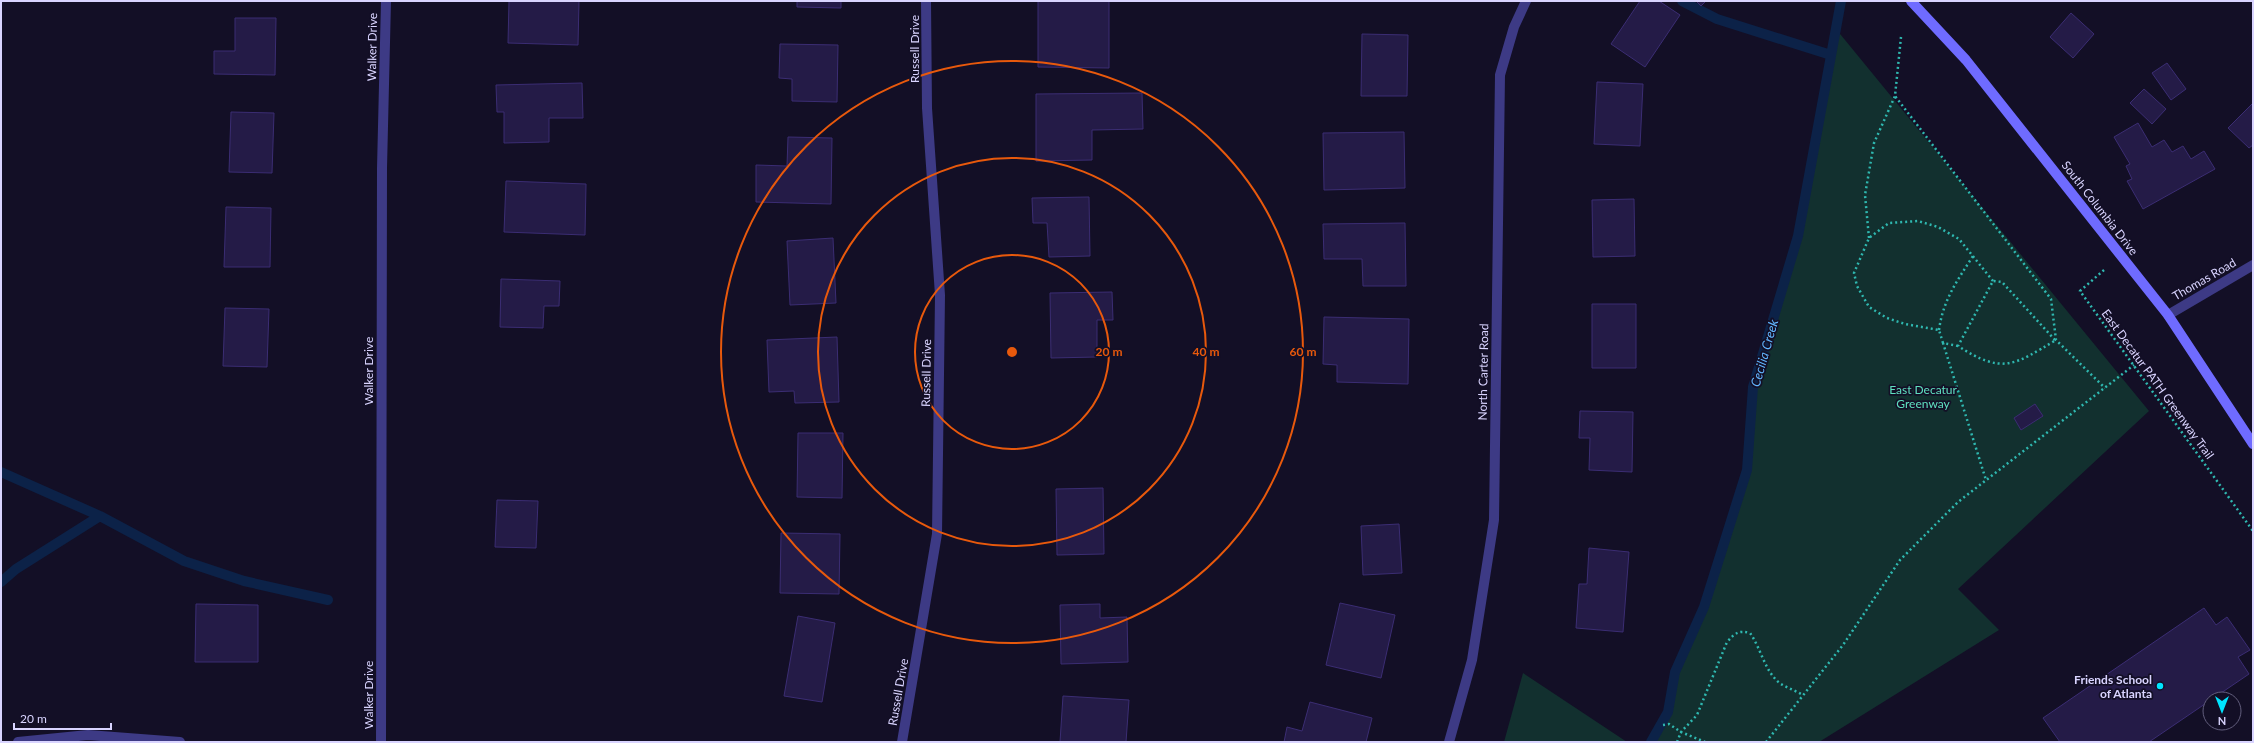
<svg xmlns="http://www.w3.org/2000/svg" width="2254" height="743" viewBox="0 0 2254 743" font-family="Lato,sans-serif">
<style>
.green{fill:#12302f}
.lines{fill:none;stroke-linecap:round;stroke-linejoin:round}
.stream{stroke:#0c2248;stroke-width:10}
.building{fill:#241b47;stroke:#3b2d73}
.path{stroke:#2fb8b0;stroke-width:2.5;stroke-dasharray:2 3;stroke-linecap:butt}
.street{stroke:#3d3a85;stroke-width:10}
.secondary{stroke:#6f6bff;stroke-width:10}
.ring{fill:none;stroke:#e8590c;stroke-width:2}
.poi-dot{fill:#00e5ff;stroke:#130f26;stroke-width:1.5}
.labels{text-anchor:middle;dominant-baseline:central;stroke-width:3.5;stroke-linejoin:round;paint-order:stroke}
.street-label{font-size:12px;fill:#d9d4ff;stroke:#130f26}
.park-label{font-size:12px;fill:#5fe0c0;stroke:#130f26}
.poi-label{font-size:12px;font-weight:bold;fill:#d9d4ff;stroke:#130f26;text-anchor:end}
.water-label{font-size:13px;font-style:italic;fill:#62b6ff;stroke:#130f26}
.centre{fill:#e8590c;stroke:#130f26;stroke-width:2}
.ring-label{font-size:12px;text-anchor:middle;font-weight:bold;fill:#e8590c;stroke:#130f26;stroke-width:3.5;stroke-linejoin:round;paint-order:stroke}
</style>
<rect width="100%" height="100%" fill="#130f26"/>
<path class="green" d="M1836,29L2149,411L1958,589L1999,630L1819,742H1651L1668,712L1675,672L1684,646L1704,607L1747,470L1753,387L1798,236Z
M1523,673L1627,742H1504Z"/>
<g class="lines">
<path class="stream" d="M1682,1L1717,19L1831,55
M1,472L100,516
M1,582L16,569L100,516L184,561L244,581L328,600
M1651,742L1668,712L1675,672L1704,607L1747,470L1753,387L1798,236L1841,1"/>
</g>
<path class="building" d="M509,1H579L578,45L508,43Z
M797,1H841V8L797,7Z
M1038,1H1109V68L1038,67Z
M1640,1H1659L1680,15L1645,67L1611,44Z
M1696,1H1706L1701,6Z
M2071,13L2094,34L2073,58L2050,37Z
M235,18H276L275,75L214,74V51H235Z
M1362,34L1408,35L1407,96H1361Z
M780,44L838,45L837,102L792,101V79L779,78Z
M2167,63L2186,89L2171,100L2152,73Z
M1597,82L1643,84L1640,146L1594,144Z
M582,83L583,118H549V142L504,143V112H497L496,85Z
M2144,89L2166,109L2152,124L2130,103Z
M1142,93L1143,129L1092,130V160L1036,161V94Z
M2253,103V145L2249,148L2228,128Z
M231,112L274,113L272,173L229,172Z
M2138,123L2152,147L2164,140L2172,152L2183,146L2191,159L2204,151L2215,169L2143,209L2127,181L2132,179L2126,166L2130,164L2114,137Z
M1404,132L1405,188L1324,190L1323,133Z
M788,137L832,138L831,204L756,202V165L787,166Z
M506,181L586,184L585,235L504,232Z
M1089,197L1090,256L1049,257L1047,223H1033L1032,198Z
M1634,199L1635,256L1593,257L1592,200Z
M226,207L271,208L270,267H224Z
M1405,223L1406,286H1363L1362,259H1324L1323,224Z
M833,238L836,303L790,305L787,241Z
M501,279L560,281L559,306H544L543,328L500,327Z
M1112,292L1113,320H1097V357L1051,358L1050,293Z
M1592,304H1636V368H1592Z
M225,308L269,309L267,367L223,366Z
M1324,317L1409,319L1408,384L1337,382V365L1323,364Z
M837,337L839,402L795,403L794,391L769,392L767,340Z
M2035,404L2043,416L2021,430L2014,418Z
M1580,411L1633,412L1632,472L1589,470L1590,438H1579Z
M798,433H843L842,498L797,497Z
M1103,488L1104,554L1057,555L1056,489Z
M497,500L538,501L536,548L495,547Z
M1399,524L1402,573L1363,575L1361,526Z
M781,533L840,534L839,594L780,593Z
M1589,548L1629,552L1623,632L1576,628L1579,584H1587Z
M1340,603L1395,615L1381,678L1326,665Z
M196,604L258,605V662H195Z
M1100,604V618L1127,617L1128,662L1061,664L1060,605Z
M2204,608L2216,625L2227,617L2250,650L2238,657L2249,674L2149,742H2060L2043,718Z
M798,616L835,623L822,702L784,696Z
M1063,696L1129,700L1126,742H1060Z
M1310,702L1372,718L1366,742H1284L1287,727L1302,731Z"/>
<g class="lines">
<path class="path" d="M1901,37L1895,96L2051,299L2056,340L2105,388
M1869,238L1865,195L1874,143L1895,96
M2104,270L2080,291L2253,531
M1939,330C1943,300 1957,281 1973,256
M2055,340L2002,282L1993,281L1958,346C2003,375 2014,365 2056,340
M1943,343L1939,330L1905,324L1887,318L1869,307L1857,286L1854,273L1869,238L1889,223L1918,221L1938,227L1959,239L1993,281
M1958,346L1943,343L1986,480
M1663,725L1669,724L1681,732L1705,742
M1677,742L1681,732L1697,715L1727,642C1735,633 1739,630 1750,633C1761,648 1765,673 1781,684C1788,688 1796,691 1803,695
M1766,742L1843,645L1900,560L1958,502L2134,365"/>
<path class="street" d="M2168,315L2253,265
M18,742L88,735L180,742
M381,742L382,168L386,1
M902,742L937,534L940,295L927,108L926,1
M1449,742L1472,660L1494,520L1500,75L1514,27L1526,1"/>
<path class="secondary" d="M1911,1L1966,60L2168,315L2253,444"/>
</g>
<g class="ring">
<circle cx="1012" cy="352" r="97"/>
<circle cx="1012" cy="352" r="194"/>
<circle cx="1012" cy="352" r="291"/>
</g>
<circle class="poi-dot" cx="2160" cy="686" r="4"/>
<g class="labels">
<g class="street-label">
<text transform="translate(372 47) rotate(-89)">Walker Drive</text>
<text transform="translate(914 49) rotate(-90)">Russell Drive</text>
<text transform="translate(2100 208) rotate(52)">South Columbia Drive</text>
<text transform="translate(2204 279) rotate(-30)">Thomas Road</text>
<text transform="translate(368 371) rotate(-90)">Walker Drive</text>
<text transform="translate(1483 372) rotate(-89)">North Carter Road</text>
<text transform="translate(926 373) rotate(-89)">Russell Drive</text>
<text transform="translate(2158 384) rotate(54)">East Decatur PATH Greenway Trail</text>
<text transform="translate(898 692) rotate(-80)">Russell Drive</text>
<text transform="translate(368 695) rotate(-90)">Walker Drive</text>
</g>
<g class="park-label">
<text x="1923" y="389">East Decatur<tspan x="1923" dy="14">Greenway</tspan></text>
</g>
<g class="poi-label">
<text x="2152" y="679">Friends School<tspan x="2152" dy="14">of Atlanta</tspan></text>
</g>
<g class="water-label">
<text transform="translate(1764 353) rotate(-74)">Cecilia Creek</text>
</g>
</g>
<circle cx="1012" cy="352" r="6" class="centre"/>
<g class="ring-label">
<text x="1109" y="356">20 m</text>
<text x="1206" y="356">40 m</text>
<text x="1303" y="356">60 m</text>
</g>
<rect width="2254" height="743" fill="none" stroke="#d9d4ff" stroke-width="4"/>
<g transform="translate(2222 711) rotate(180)"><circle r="19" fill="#130f26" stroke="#625e7d"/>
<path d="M0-3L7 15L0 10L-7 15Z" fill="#00e5ff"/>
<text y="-6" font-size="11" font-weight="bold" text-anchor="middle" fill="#d9d4ff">N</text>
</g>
<path d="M14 723v6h97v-6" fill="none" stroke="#d9d4ff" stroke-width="2"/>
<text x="20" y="723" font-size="12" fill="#d9d4ff" stroke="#130f26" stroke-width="3" paint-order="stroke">20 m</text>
</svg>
